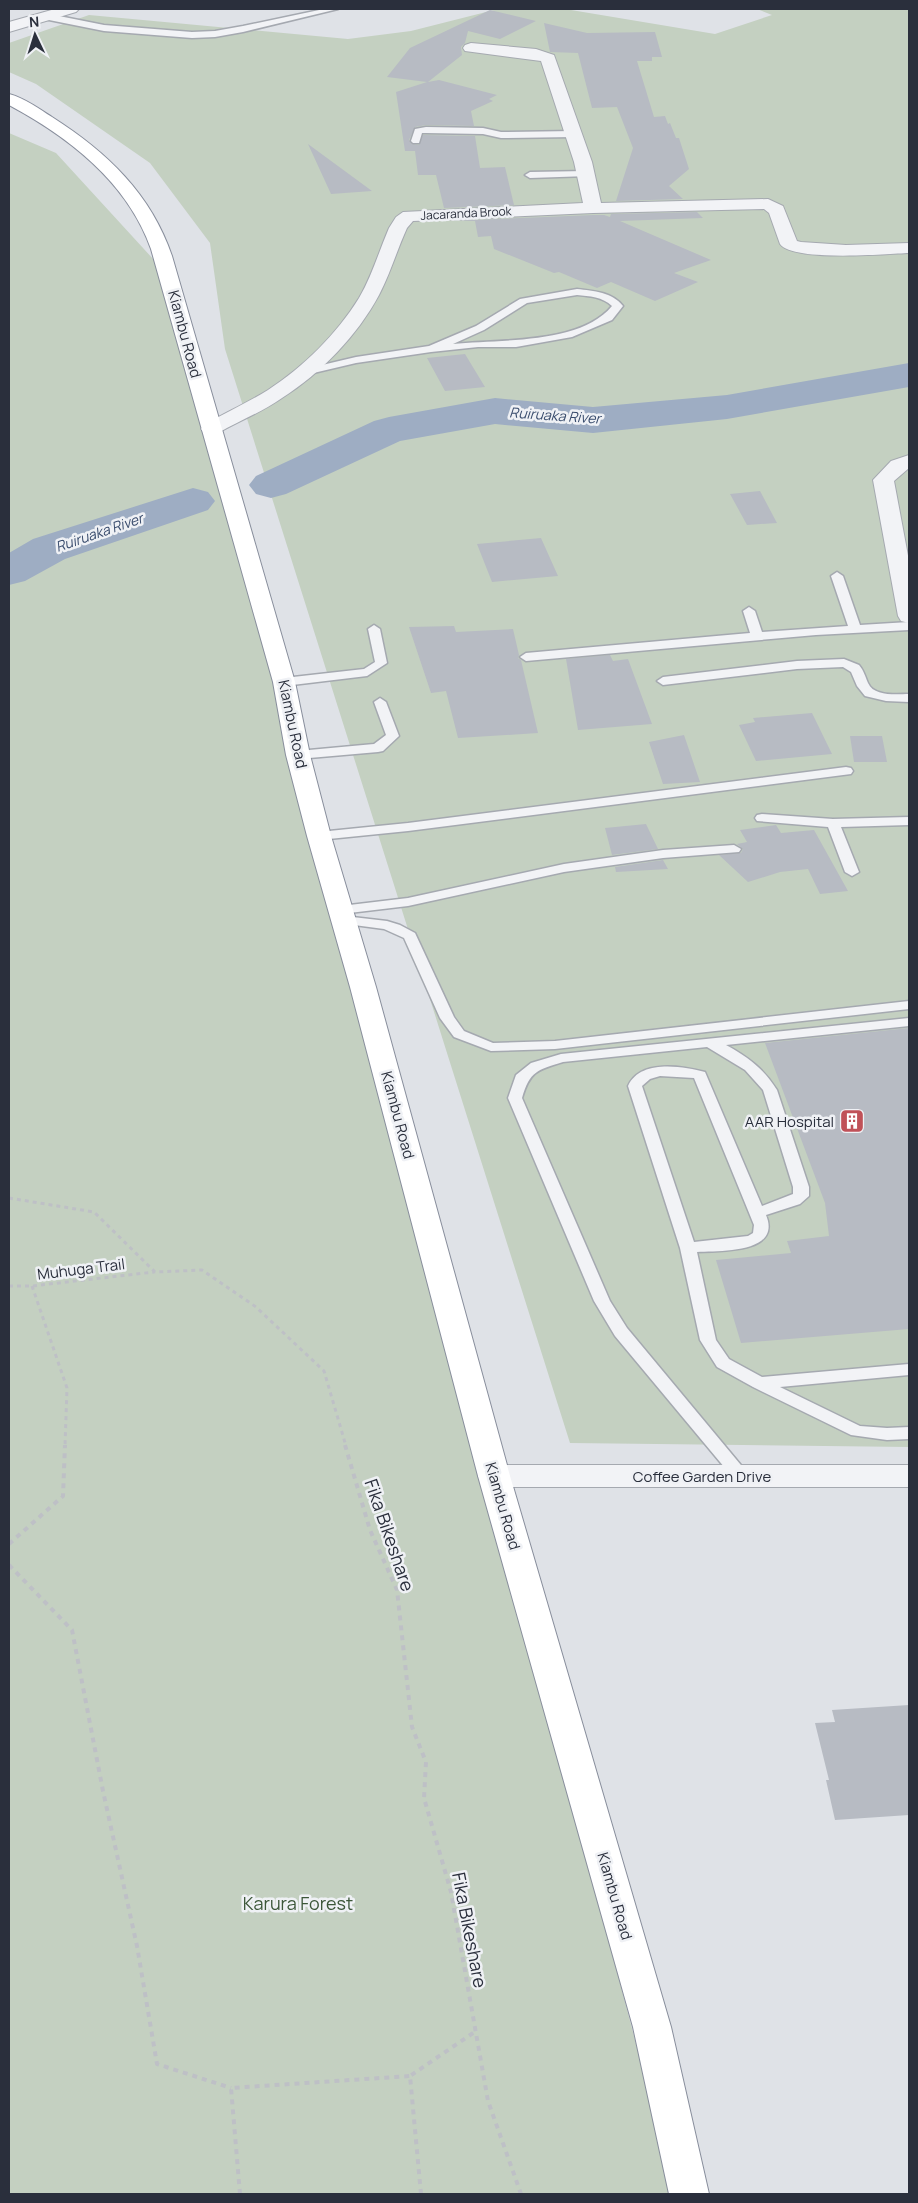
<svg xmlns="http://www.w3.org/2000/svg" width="918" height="2203" viewBox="0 0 918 2203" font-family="Manrope,sans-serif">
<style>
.green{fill:#c4d0c1}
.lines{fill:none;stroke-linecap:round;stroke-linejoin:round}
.river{fill:#9eadc3;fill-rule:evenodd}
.building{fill:#b7bbc3}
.lane-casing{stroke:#a5a9b0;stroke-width:3}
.street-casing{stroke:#a5a9b0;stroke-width:2}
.highway-casing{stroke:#888e9c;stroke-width:2}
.path-far1{stroke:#bec0c6;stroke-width:3;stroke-dasharray:4 4;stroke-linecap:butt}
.path{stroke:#bec0c6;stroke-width:4;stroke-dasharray:5 5;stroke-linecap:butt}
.lane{fill:#f2f3f6;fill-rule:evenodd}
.street{fill:#f2f3f6;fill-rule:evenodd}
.highway{fill:#fff;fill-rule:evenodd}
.labels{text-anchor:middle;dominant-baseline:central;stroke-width:5;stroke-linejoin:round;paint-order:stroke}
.far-street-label{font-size:12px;fill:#2a2f3c;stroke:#eff1f5}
.far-water-label{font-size:14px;font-style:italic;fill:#384b6c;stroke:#eff1f5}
.street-label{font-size:15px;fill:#2a2f3c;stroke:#eff1f5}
.poi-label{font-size:15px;fill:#2a2f3c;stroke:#eff1f5;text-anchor:end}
.near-street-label{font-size:18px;fill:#2a2f3c;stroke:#eff1f5}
.near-park-label{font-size:18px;fill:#3c5739;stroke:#eff1f5}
</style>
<rect width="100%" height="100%" fill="#dfe2e7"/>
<path class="green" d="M498,9H565L715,34L772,15L757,9H909V1447L570,1443L225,349L210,243L150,163L36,84L9,72V43L89,15L348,39L411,31Z
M9,133L56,153L165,272L676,2194H9Z"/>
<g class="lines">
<path class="river" d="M909,363V387L727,419L593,433L495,424L400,441L286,494L271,498L256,494L249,485L256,476L374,421L389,417L495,398L593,407L727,395Z
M193,488L208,492L215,501L208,510L65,559L25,581L9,585V553L33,539Z"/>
</g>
<path class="building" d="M490,10L536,21L500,39L468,31L465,43L461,47L462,55L428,82L439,80L497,95L489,99L493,101L471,111L474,126L426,125L415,127L409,140L412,144L419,145L423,135L475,136L480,168L505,167L514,205L444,208L436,175H418L415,151H405L396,92L427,82L387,77L410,48Z
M544,23L587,33L655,32L662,57H652V61H637L654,117L665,116L668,124L670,123L676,138H679L689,169L669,186L683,199L616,201L633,148L617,107L592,108L578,53L550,52Z
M308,144L372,191L331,194Z
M697,212L703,218L620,221L711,260L674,273L698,282L655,301L611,282L597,288L559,272L554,273L494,249L491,236L478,237L475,221H447L593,215H604L610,217L611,214Z
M465,354L485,387L445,391L427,358Z
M760,491L777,523L747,525L730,494Z
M541,538L558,576L492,582L477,544Z
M454,626L456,632L513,629L519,655L518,658L521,660L538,733L458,738L446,691L431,693L409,627Z
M610,655L613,661L628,659L652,724L578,730L566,659Z
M812,713L832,754L756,761L739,725L755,722L753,718Z
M684,735L700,782L663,784L649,742Z
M850,736H882L887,762H854Z
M646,824L658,849L612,855L605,828Z
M776,825L781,833L814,830L848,891L820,894L808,869L780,872L748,882L719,855L741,853L743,849L737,844L747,842L740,830Z
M663,860L668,869L616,872L615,867Z
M909,1028V1329L741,1343L716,1260L791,1253L787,1241L829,1236L825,1203L765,1043Z
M909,1705V1815L835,1820L826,1780H829L815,1723L835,1722L832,1710Z"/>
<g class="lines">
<defs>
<path id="lane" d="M324,9H338L243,32L215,37L192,38L104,31L44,19L40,16L44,13L104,25L192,32L215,31L243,26Z
M426,127L483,128L501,132L574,131L579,134L574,137L501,138L483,134L426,133H422L419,143H413L411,141L415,129Z
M586,171L589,172V176L530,178L525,175L530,172Z
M577,289C594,291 612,292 623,306L612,320L572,337L516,347H478L431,352L356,363L305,375L300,372L301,370L356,357L429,346L476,326L520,299ZM577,295C589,296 603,297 612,306C580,345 499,339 453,344L484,330L527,303Z
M837,572L843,576L860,625L909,622V630L816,635L526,661L520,657L526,653L750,633L743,611L749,607L755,611L762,632L848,626L831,576Z
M374,625L380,629L387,663L367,676L284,686L278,682L284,678L364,669L375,662L368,629Z
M844,659L859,665C864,671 865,676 868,683C874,697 897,694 909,694V702L886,701L865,696L857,686L851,672L843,667L797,669L663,685L657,681L663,677L797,661Z
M380,698L386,702L399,736L383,751L378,752L298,759L292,755L298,751L374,744L386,735L374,702Z
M846,767L851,768L853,771L851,774L408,831L319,840L312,836L319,832L408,823Z
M762,814L833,819L909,817V825L841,827L859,872L852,876L845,872L828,827L757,821L755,818L757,815Z
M734,845L741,849L739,852L663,858L564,872L408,906L341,914L334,910L341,906L408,898L564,864L663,850Z
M344,916L387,921L400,925L415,933L454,1017L464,1031L493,1043L555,1041L909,1001V1009L555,1049L491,1051L454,1037L440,1018L404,938L384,929L339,923L337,920L339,917Z
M909,1018V1026L726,1045C748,1057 764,1069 777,1090L809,1187V1196L800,1204L766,1215C782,1253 721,1251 697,1252L716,1340L729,1359L762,1377L909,1364V1375L780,1387L860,1426L887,1428L909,1427V1439L887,1440L851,1435L753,1387L717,1367L700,1340L680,1248L628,1086C640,1059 682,1066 705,1072L762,1206L793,1194V1187L763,1090L745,1070L707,1047L563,1062C537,1070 530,1071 522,1098L610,1301L627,1328L750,1476L747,1480L741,1482L735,1480L615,1336L594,1301L508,1098L516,1075L531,1063L561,1054ZM660,1076L694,1078L754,1225L753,1233L748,1236L694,1242L642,1086L650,1079Z"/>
<path id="street" d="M55,9H79L76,12L9,32V22Z
M471,43L536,49L554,55L592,162L601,203L768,199L783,206L797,241L801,242L846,245L909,243V253C886,254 793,262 780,244L769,213L764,209L593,213L413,221L407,228C397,250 390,274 379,295C357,336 321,373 282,398C262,412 239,421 218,433L211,435L204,433L201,429L204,425C225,413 247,403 268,390C303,367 336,335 359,298C372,276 379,251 389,228L396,217L403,212L583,203L574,162L541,61L465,51L463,48L465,45Z
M909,455V468L894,481L909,561V623L901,621L898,616L873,480L891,461Z
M494,1465H909V1487H494L483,1484L478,1476L483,1468Z"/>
<path id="highway" d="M9,94C25,98 39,109 52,117C107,152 151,194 172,256L295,682L310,755L331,836L376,987L510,1476L671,2027L709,2194H669L633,2027L478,1476L350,987L307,836L286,755L273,682L151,249C128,183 69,137 9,105Z"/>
</defs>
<use href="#lane" class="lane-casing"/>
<use href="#street" class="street-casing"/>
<use href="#highway" class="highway-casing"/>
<path class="path-far1" d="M9,1198L94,1212L155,1272L202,1270L256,1307L324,1371L346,1446
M9,1286H32L154,1272
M32,1286L67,1388L65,1446"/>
<path class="path" d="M345,1445L370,1530L397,1590L412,1727L426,1762L424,1798L451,1892L488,2101L521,2194
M9,1544L63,1496L65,1445
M9,1565L72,1630L103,1791L137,1946L157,2064L231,2088
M240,2194L231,2088L410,2076
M421,2194L410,2076L476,2031"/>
<use href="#lane" class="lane"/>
<use href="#street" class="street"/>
<use href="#highway" class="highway"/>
</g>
<defs>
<symbol id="building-square" viewBox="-11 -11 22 22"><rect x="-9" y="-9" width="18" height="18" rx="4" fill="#c05158" stroke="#eff1f5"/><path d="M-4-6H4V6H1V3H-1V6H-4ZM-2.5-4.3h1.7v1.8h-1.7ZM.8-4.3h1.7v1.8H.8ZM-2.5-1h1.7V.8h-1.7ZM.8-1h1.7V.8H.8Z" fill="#fff"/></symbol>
</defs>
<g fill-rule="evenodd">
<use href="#building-square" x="838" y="1107" width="28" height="28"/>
</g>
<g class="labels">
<g class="far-street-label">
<text transform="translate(466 213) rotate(-3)">Jacaranda Brook</text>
</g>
<g class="far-water-label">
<text transform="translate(555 415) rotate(4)">Ruiruaka River</text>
<text transform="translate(99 532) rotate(-19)">Ruiruaka River</text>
</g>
<g class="street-label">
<text transform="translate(185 334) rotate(75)">Kiambu Road</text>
<text transform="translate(293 724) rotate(78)">Kiambu Road</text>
<text transform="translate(398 1115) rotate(75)">Kiambu Road</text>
<text transform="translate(81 1269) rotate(-7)">Muhuga Trail</text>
<text x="702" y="1476">Coffee Garden Drive</text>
<text transform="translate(503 1506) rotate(74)">Kiambu Road</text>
<text transform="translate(615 1896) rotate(74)">Kiambu Road</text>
</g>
<g class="poi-label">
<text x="834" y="1121">AAR Hospital</text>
</g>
<g class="near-street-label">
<text transform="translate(390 1535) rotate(71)">Fika Bikeshare</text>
<text transform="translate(470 1930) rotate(79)">Fika Bikeshare</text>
</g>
<g class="near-park-label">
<text x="298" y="1903">Karura Forest</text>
</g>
</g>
<rect width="918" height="2203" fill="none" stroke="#2a2f3c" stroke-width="20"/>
<g transform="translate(35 35) rotate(356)" stroke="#eff1f5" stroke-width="4" paint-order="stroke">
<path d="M0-4L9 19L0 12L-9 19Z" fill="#2a2f3c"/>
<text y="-8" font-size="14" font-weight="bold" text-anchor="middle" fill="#2a2f3c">N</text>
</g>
</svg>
